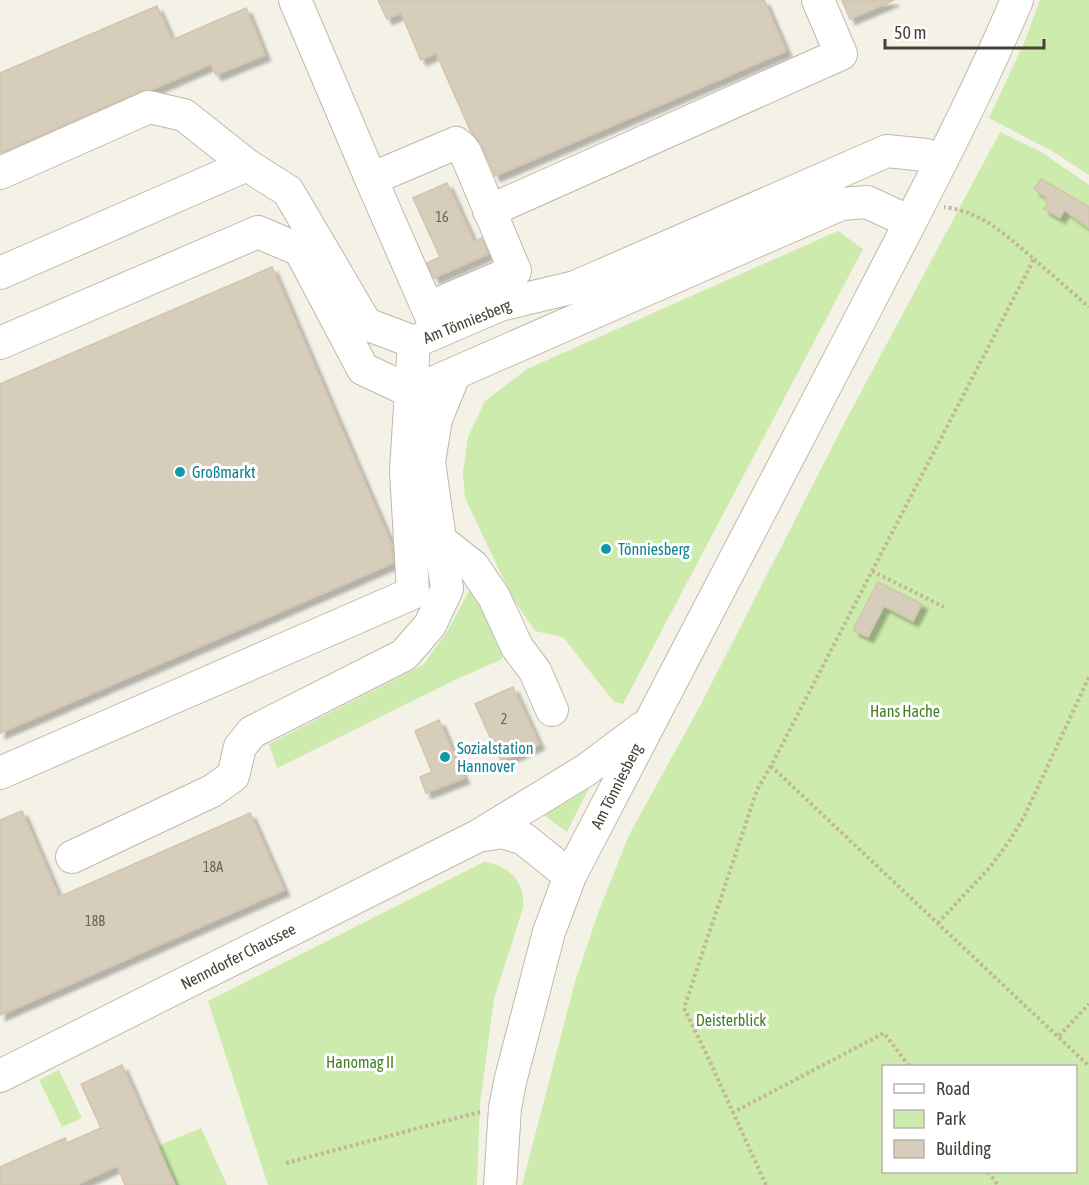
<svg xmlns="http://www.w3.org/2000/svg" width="1089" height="1185" viewBox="0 0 1089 1185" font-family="'Asap Condensed',sans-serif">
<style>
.green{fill:#cdebac;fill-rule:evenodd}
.building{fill:#d7cdbb;stroke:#d2c5ae;stroke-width:1.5;filter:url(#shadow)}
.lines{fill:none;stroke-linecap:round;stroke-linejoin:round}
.minor-casing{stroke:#c1b9a8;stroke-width:34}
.path{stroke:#c3b699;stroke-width:4;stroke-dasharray:3 3;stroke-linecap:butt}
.minor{stroke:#fff;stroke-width:32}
.culture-dot{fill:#0f9aa8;stroke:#fff;stroke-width:2}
.labels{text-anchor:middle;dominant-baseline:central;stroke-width:6;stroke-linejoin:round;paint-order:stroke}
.number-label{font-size:14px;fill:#6c6456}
.street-label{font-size:16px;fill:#484135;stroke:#fff}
.culture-label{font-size:16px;fill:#0d838f;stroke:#fff;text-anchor:start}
.park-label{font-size:16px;fill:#437e24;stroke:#fff}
</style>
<defs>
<filter id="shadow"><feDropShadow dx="5.5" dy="5.5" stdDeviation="1.5" flood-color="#0004"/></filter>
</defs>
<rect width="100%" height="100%" fill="#f4f1e7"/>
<path class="green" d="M1040,0H1089V175L1052,151L989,118L1024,43Z
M1000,132L1043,153L1089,185V1185H522L575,982L598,913L629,835L700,706L846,420ZM884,1066H1076V1172H884Z
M838,231L863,249L623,704L614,702L563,637L535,631L512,597L465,498L463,472L468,437L485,401L527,369Z
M470,589L485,606L507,650L500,660L459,678L277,768L269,744L423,665L447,632Z
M597,772L567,832L538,811Z
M484,862C509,865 526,882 523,908L494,999L480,1104L477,1185H268L208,1001Z
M59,1070L82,1118L62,1127L39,1080Z
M201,1128L227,1185H175L158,1146Z"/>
<path class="building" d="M378,0H764L786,51L495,176L481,144L471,132L436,53L421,60L401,13L387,19Z
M842,0H894L850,19Z
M157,6L172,40L246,8L265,55L216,75L211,64L151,90L142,91L0,153V73Z
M1041,179L1089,207V228L1064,210L1060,218L1044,209L1048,202L1045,201L1047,198L1034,189Z
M447,183L474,242L482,238L488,254L434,278L427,263L440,257L413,198Z
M272,267L392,546L393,563L0,733V384Z
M878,582L922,604L913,621L884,606L868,637L853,630Z
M513,687L539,744L501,761L475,704Z
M439,720L464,778L426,793L420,777L432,772L415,731Z
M22,811L59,897L250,813L284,890L0,1015V820Z
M122,1065L175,1185H125L117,1166L76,1185H0V1167L65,1138L67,1143L101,1128L81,1084Z"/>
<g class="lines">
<defs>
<path id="minor" d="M295,0L371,179
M0,173L149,107L184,115L247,165
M489,211L841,54L818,0
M0,273L247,165L288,191L366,324L414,342L500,305L575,287L887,151L926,155L940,161
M428,308L515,271L466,154L462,148L456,143L371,179L438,332
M0,343L258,232L300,250L363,369L412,392L841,204L867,202L910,222
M441,541L473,566L494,597L517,647L535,671L552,710
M0,773L413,593L406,471L414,342
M478,836L503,832L524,839L570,876
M72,857L212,791L233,776L240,747L252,732L404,655L430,625L447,589L429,462L436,419L454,375
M0,1076L478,836L586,770L642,728
M500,1185L505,1108L510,1082L549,932L570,876C668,686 769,497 867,306C919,205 973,104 1017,0"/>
</defs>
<use href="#minor" class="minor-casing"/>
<path class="path" d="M1034,259L1089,307
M872,571L944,607
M771,766L1089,1066
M938,923L990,867L1010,840L1024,817L1089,677
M1059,1036L1089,1004
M732,1113L884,1033L909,1066
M286,1163L480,1112
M988,1172L998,1185
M766,1185L706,1053L684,1008L757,790L771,766L1034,259C1005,235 983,212 944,207"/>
<use href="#minor" class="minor"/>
</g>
<g class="culture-dot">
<circle cx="180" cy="472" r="6"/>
<circle cx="606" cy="549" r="6"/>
<circle cx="445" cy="757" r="6"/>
</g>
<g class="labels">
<g class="number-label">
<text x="442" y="217">16</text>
<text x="504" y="719">2</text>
<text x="213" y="867">18A</text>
<text x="95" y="921">18B</text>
</g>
<g class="street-label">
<text transform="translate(467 321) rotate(-22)">Am Tönniesberg</text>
<text transform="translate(616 786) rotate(-63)">Am Tönniesberg</text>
<text transform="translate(238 956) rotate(-27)">Nenndorfer Chaussee</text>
</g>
<g class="culture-label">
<text x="192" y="472">Großmarkt</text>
<text x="618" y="549">Tönniesberg</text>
<text x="457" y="748">Sozialstation<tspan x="457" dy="18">Hannover</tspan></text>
</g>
<g class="park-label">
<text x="905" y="711">Hans Hache</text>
<text x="731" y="1020">Deisterblick</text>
<text x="360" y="1062">Hanomag II</text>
</g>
</g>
<rect x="882" y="1065" width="195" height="108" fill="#ffffff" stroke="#b6b3ae" stroke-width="1.5"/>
<rect x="894" y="1084" width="30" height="9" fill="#ffffff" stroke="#b6b3ae" stroke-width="1.5"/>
<text x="936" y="1095" font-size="18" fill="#484135">Road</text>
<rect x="894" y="1110" width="30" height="18" fill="#cdebac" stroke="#b6b3ae" stroke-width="1.5"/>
<text x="936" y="1125" font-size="18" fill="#484135">Park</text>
<rect x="894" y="1140" width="30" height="18" fill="#d7cdbb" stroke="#b6b3ae" stroke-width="1.5"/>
<text x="936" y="1155" font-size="18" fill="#484135">Building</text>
<path d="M885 39v9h159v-9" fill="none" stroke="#484135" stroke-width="3"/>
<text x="894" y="39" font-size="18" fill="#484135" stroke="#ffffff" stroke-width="4.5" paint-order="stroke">50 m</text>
</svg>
